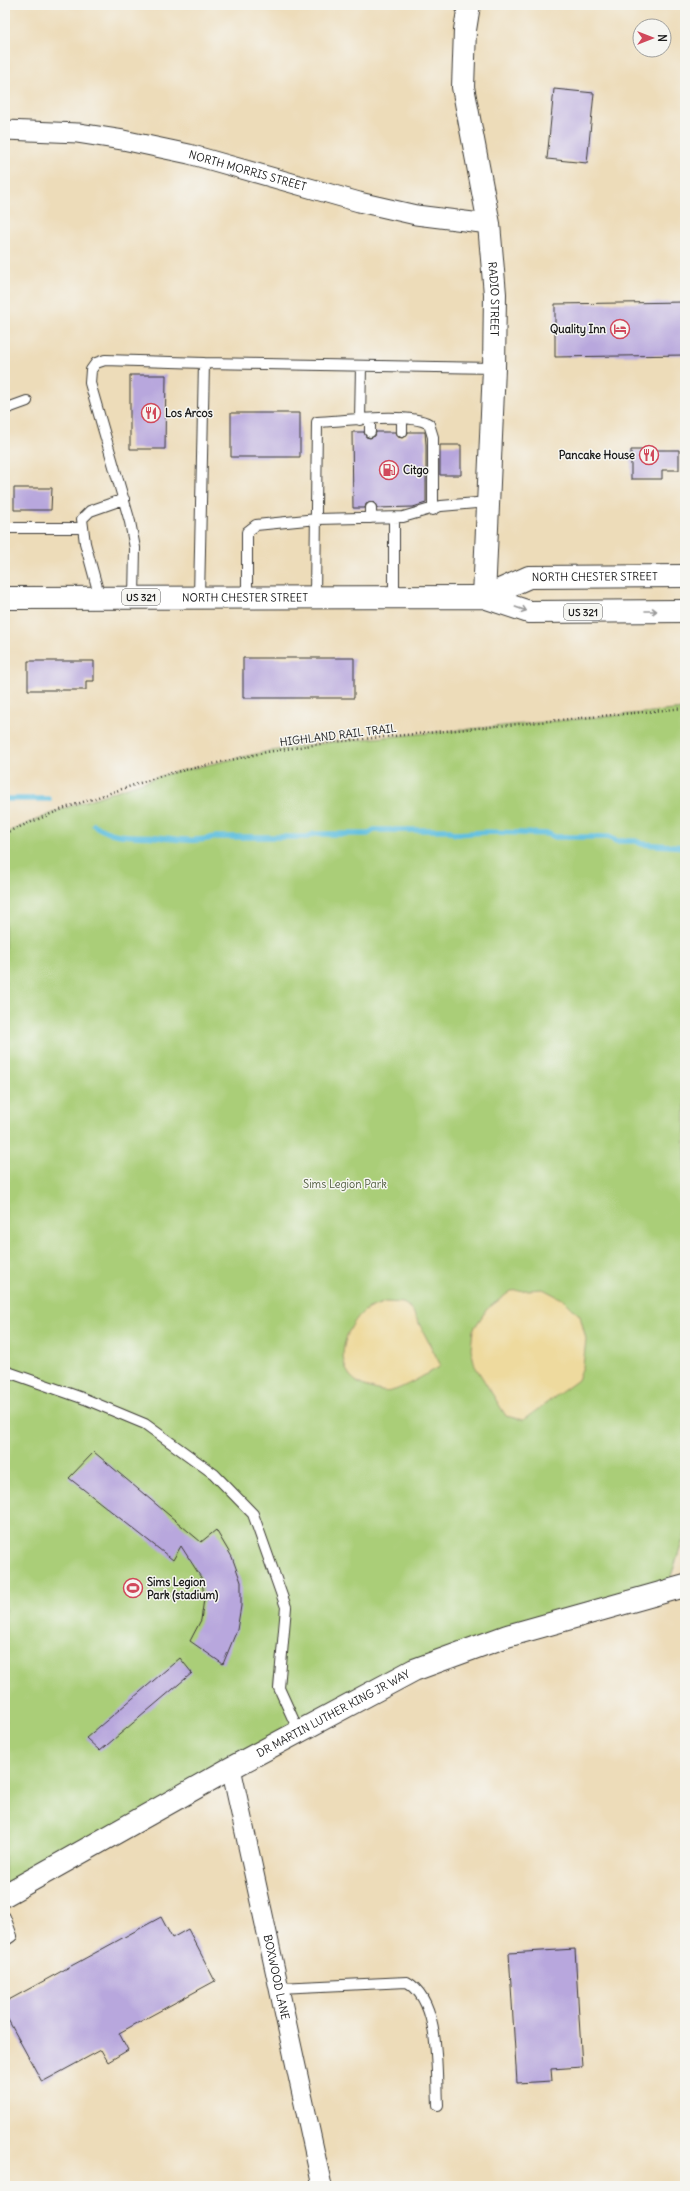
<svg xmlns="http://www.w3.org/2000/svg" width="690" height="2191" viewBox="0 0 690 2191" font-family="Delius,sans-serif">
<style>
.green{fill:#aace78;stroke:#63754a}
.sand{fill:#eeda9e;stroke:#857b5d}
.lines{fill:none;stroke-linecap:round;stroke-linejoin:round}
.stream{stroke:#61bfdf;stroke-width:5.5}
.building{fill:#b8a7dd}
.lane-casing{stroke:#3b3934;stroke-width:12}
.street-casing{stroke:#3b3934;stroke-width:21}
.secondary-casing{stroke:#3b3934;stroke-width:24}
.primary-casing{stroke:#3b3934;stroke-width:24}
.path{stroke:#3b3934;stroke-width:2.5;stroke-dasharray:1 3;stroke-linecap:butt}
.lane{stroke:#fff;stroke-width:10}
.street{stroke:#fff;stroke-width:19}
.secondary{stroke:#fff;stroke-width:22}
.primary{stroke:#fff;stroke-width:22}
.oneway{stroke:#999}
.labels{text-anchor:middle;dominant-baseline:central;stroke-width:3;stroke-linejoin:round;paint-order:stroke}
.shield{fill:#f6f6f2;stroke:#5d5d5c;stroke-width:1}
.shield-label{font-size:10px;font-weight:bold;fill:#1c1c1c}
.street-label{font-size:11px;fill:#1c1c1c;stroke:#f6f6f2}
.poi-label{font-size:11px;font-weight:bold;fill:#1c1c1c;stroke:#f6f6f2;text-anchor:start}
.park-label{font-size:11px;fill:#4e5a3c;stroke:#f6f6f2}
</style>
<rect width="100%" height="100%" fill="#f6f6f2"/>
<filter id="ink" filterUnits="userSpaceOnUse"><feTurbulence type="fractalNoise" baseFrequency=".025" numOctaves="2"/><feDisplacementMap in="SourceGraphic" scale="8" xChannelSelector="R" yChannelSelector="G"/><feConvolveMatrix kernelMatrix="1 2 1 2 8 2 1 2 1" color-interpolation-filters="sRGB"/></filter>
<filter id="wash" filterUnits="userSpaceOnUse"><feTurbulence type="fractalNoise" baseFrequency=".012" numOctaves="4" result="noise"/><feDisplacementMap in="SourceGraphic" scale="16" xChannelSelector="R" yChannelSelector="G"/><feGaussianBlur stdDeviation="0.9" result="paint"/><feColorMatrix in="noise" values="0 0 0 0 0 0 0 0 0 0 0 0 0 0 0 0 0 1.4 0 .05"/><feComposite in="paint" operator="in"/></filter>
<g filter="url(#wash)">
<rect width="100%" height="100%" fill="#eddcb9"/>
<path class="green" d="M685,709V1534L666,1591L414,1670L5,1895V833L65,808L167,774L265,752L332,742Z"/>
<path class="sand" d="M543,1289L564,1300L580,1316L586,1339L583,1366L578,1380L523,1420L506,1416L475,1366L471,1349L473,1330L487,1309L511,1291Z
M385,1302L403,1303L411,1308L440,1364L438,1368C426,1374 402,1389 391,1391C384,1393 374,1389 367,1387C331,1374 341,1333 363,1312C369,1307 379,1305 385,1302Z"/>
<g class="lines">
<path class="stream" d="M5,799H49
M94,825C99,828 105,832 111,833C126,838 141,835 157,837C177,839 195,843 215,837H307L314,834H368L374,830H448L455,834L488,832L549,834L555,837H609L616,841H636L642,844L685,847"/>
</g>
<g id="blocks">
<path class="building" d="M554,89L594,93L587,163L547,159Z
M685,302V355L555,357V304Z
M130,375H166L165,449H130Z
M231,413H300V457H231Z
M352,432H364L366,437L370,438L375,436L376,432H396L398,437L402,438L407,436L408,432H425L426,445V503L413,507L377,508L375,503L371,502L366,504L365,508H353Z
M440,445H461V475H440Z
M631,450H679V470H662V479H631Z
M14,488H52L51,510H14Z
M243,658H354V698H243Z
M28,661H94V681H86V690H28Z
M94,1452L201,1542L216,1530L232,1557L241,1582V1606L237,1630L223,1664L190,1641L201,1620L204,1599L202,1579L181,1546L173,1560L69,1478Z
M180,1658L192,1673L100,1751L86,1738Z
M161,1917L172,1938L188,1929L215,1981L119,2033L128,2050L108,2062L101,2050L42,2082L5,2014V2002Z
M575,1949L582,2067L551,2069L552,2081L517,2083L509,1953Z"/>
</g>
</g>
<g filter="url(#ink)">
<use href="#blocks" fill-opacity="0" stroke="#3b3934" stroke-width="1"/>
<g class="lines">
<defs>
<path id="lane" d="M5,409L27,401
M402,418V432
M370,419V432
M360,420L361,366
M371,508V518
M394,518V597
M5,528H83
M134,597L135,548L130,522L90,383L91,370L96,363L105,360L204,363
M199,597L204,363L494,368
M247,597V532L256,525L317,519L403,517L441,506L488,502
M315,597L317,422C344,421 408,412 429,424L433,437V510
M100,598L85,543L82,519L90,511L124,499
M5,1371L85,1399L145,1424L214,1474L253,1514L286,1607L279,1688L299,1732
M5,1917L12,1936L5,1941
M279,1988L407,1982C441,2001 436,2070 438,2105"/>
<g id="street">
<path id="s1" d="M5,130L78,133L123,140L189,154L359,202L416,215L489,224"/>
<path id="s2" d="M231,1768L322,2186"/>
</g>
<g id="secondary">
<path id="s3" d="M469,5L465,30L463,87L489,224L495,294L494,368L484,597"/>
<path id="s4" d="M5,1895L231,1768L414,1670L507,1636L685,1586"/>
</g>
<g id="primary">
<path id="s5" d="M484,597L529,577L685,576"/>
<path id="s6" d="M5,598L484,597L529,612L685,611"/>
</g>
</defs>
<use href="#lane" class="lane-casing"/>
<use href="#street" class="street-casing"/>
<use href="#secondary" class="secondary-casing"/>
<use href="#primary" class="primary-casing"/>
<path class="path" d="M5,833L65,808L167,774L267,752L332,742L685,708"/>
<use href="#lane" class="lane"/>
<use href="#street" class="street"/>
<use href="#secondary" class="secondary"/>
<use href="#primary" class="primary"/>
</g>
<defs><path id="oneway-shaft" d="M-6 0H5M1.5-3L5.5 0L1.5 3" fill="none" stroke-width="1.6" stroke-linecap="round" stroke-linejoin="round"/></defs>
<g class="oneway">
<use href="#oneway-shaft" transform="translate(521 609) rotate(19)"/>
<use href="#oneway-shaft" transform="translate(651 611)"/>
</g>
</g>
<defs>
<symbol id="hotel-ring" viewBox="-11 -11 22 22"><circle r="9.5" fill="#f6f6f2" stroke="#d1495b" stroke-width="1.5"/><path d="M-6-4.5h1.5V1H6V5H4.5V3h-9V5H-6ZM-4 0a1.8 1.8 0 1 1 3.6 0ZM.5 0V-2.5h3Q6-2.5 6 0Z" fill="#d1495b"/></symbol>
<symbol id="restaurant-ring" viewBox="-11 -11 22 22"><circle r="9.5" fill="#f6f6f2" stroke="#d1495b" stroke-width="1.5"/><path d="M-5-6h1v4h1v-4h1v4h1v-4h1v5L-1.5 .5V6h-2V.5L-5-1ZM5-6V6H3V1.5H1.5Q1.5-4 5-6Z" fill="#d1495b"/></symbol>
<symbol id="fuel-ring" viewBox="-11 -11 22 22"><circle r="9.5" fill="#f6f6f2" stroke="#d1495b" stroke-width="1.5"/><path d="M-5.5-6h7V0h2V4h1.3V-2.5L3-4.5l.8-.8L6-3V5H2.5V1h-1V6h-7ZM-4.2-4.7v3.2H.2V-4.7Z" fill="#d1495b"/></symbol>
<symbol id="stadium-ring" viewBox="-11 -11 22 22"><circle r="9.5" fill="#f6f6f2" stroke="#d1495b" stroke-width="1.5"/><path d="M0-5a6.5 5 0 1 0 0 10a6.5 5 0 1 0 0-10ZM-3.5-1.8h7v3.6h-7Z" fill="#d1495b"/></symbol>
</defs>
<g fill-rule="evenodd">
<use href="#hotel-ring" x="609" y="318" width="22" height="22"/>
<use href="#restaurant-ring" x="140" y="402" width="22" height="22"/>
<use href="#restaurant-ring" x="638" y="444" width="22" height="22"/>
<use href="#fuel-ring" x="378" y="459" width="22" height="22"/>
<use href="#stadium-ring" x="122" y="1577" width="22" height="22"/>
</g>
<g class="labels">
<g class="shield">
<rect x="122" y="589" width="38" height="16" rx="3"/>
<rect x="564" y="604" width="38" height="16" rx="3"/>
</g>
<g class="shield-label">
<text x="141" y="597">US 321</text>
<text x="583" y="612">US 321</text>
</g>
<g class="street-label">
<text stroke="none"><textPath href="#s1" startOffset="247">NORTH MORRIS STREET</textPath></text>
<text stroke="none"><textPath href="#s3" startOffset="297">RADIO STREET</textPath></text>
<text stroke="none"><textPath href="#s5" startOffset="115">NORTH CHESTER STREET</textPath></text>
<text stroke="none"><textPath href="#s6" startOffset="240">NORTH CHESTER STREET</textPath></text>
<text transform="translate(338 735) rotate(-7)">HIGHLAND RAIL TRAIL</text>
<text stroke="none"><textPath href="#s4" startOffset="375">DR MARTIN LUTHER KING JR WAY</textPath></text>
<text stroke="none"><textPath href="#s2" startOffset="214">BOXWOOD LANE</textPath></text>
</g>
<g class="poi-label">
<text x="606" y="329" text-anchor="end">Quality Inn</text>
<text x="165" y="413">Los Arcos</text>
<text x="635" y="455" text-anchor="end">Pancake House</text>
<text x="403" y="470">Citgo</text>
<text x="147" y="1582">Sims Legion<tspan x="147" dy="13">Park (stadium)</tspan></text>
</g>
<g class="park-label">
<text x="345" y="1184">Sims Legion Park</text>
</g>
</g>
<rect width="690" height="2191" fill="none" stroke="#f6f6f2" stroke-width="20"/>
<g transform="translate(652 38) rotate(90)"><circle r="19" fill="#f6f6f2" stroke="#9f9f9c"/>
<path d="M0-3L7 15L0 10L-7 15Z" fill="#d1495b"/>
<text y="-6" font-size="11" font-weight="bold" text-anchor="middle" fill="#1c1c1c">N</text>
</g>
</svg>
